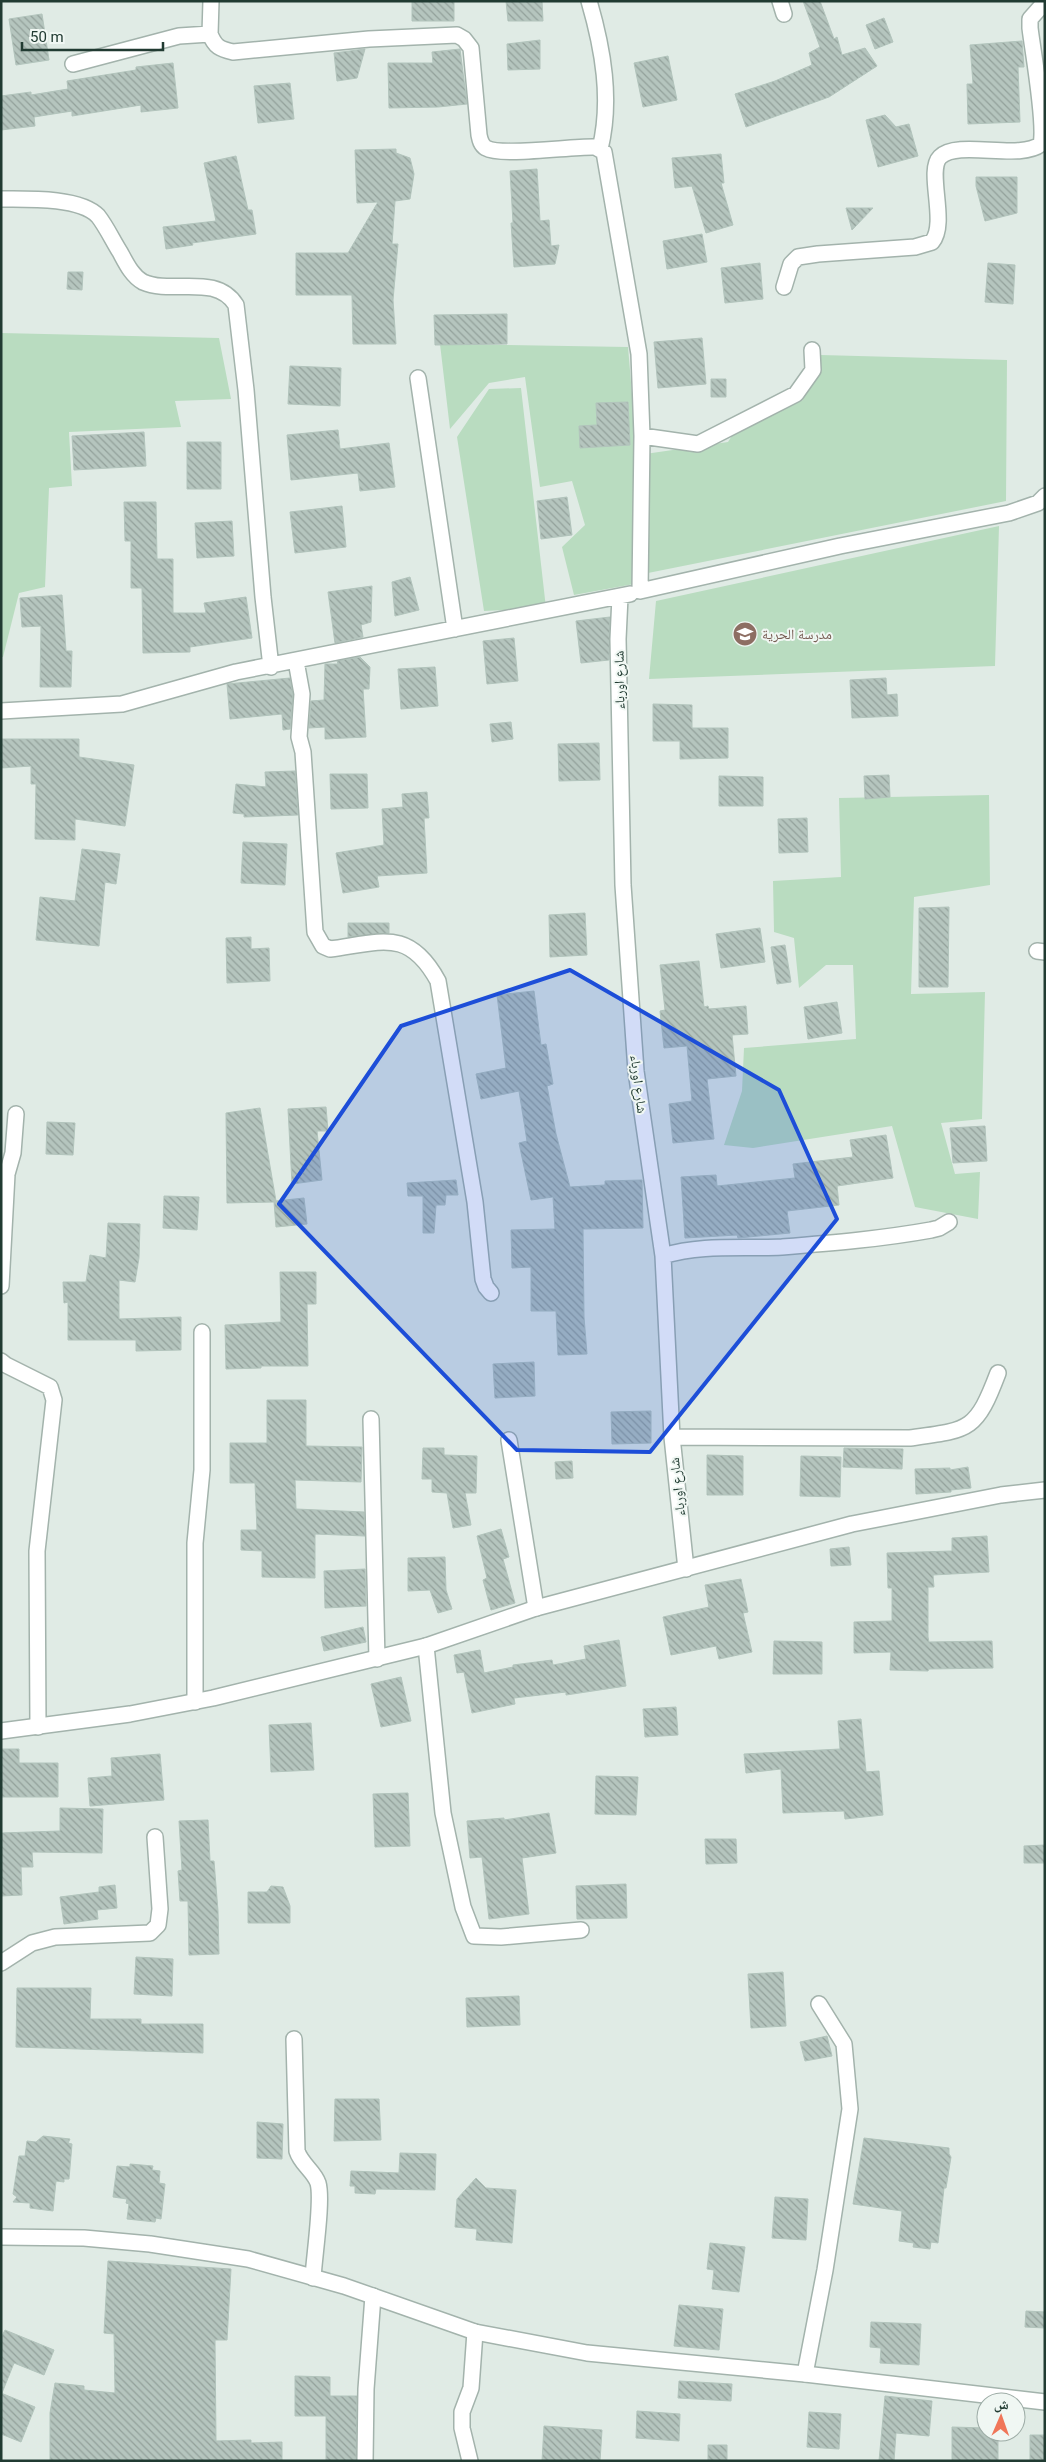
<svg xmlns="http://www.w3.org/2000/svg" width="1046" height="2462" viewBox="0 0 1046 2462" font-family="Roboto,'Noto Naskh Arabic',sans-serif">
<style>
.green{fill:#b9dcc0}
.building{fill:url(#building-back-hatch);stroke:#b2c4bc}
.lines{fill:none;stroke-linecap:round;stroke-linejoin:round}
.minor-casing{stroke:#a3b3ac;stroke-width:18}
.tertiary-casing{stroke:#a3b3ac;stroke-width:18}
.minor{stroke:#fff;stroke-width:15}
.tertiary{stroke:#fff;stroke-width:15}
.marked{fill:#1d4ed8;fill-opacity:0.2;stroke:#1d4ed8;stroke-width:4;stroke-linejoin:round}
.labels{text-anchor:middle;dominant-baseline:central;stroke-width:4;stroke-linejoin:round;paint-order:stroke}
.education-label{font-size:14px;fill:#785e54;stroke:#f0f7f3;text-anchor:start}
.street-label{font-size:14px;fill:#213b32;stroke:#f0f7f3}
</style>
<defs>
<pattern id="building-back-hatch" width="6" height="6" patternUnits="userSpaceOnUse" patternTransform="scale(1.25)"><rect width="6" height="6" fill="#b5c5be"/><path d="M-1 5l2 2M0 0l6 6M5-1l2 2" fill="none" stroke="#93a19b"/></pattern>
</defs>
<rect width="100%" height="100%" fill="#e0ebe5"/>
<path class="green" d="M1,333L219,338L231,399L175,401L181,427L69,432L72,486L49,488L45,587L19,593L3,657H1Z
M440,344L628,347L636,441L634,584L574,595L562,547L585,525L572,481L540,487L525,377L489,383L450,429Z
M821,355L1007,360L1006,501L643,574L645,454L728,442L733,434L803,400L806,380L820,374Z
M521,388L546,608L484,611L457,437L489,389Z
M999,526L995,666L649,679L656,601Z
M989,795L990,885L914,897L911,994L985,992L982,1119L941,1123L955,1174L980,1172L978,1219L915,1207L892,1126L753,1148L724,1145L742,1091L744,1048L856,1039L853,965H826L799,988L794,938L774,932L773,881L841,877L839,798Z"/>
<path class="building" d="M412,1H454V21H412Z
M506,1H542L543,21H508Z
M803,1H820L834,39L837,37L842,55L865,48L877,66L829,97L746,127L735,94L775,81L812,65L809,53L820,47Z
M42,14L49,60L16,65L9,19Z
M884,18L893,42L875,49L866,25Z
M540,40V69L508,70L507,44Z
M1022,41L1024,67H1018L1020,122L968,124L967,84H973L970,45Z
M365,49L357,78L337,81L334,53Z
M460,49L467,104L438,107L389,108L388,63H433L432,52Z
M668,56L677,100L643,107L634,63Z
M173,63L178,108L141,112V105L72,116V111L34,117L35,126L1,130V96L31,92V95L68,89L67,81L136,70V67Z
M290,83L294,119L258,123L254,86Z
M885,115L896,127L909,124L918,156L878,167L866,120Z
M396,149V153L410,158L414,174L410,199L395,201L392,244H398L393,300L396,344H353L352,295H296V253H348L378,202L357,203L355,150Z
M721,154L724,183H721L733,225L706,233L692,186L675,188L672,158Z
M236,156L248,210H252L256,234L192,243L193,245L166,249L163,227L216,221L204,163Z
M537,169L540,221L549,220L551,246L559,245L555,264L514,267L511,223H513L510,171Z
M976,177H1017V213L985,221L976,186Z
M846,208H873L852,230Z
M702,234L707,262L667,269L663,241Z
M760,263L763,299L725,303L721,268Z
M988,263L1015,265L1013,304L985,302Z
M68,272H83L82,290L67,289Z
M507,314V344L435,345L434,315Z
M702,338L706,384L658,388L654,342Z
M290,366L341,368L340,406L288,404Z
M711,379H726V397H711Z
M628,402L630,445L580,448L579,426L597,425L596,403Z
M338,430L340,449L389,443L395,487L360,491L358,473L291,480L287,435Z
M144,432L146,466L74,470L72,436Z
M187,442H221V489H187Z
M567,497L572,535L541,539L537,501Z
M124,502H156L157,559H173V613H206L204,603L246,597L252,638L190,647V652L143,653L142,588H131V541H125Z
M342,506L346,547L295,553L290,512Z
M232,521L234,556L197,558L195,523Z
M410,577L419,610L395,616L392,582Z
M372,586L371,622L361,625L363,637L335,643L328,592Z
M62,595L66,651H72L71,687H40L41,626L22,627L20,598Z
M610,617L609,660L581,663L576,621Z
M514,638L518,681L487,684L483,641Z
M360,657L370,667L369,689H363L366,737L325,739V727L309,728L311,701L324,700L325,664H338L337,661Z
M435,667L438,706L401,709L398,669Z
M290,678L293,695L290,729L283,730L282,714L230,719L227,684Z
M886,678L887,695L897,694L898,716L852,718L850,680Z
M653,704L692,705V728H728V758L680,759V741H653Z
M511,722L513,739L492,742L490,724Z
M1,739H79V757L134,765L125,826L75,819V840L35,839L36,784H31V766L1,768Z
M599,743L600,780L559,781L558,744Z
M295,771L298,815L244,817V814L233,813L236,784L266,787L265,772Z
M330,774H367L368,808L331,809Z
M889,775L890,797L865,799L864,776Z
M719,776L763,777V806H719Z
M427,792L429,818H424L427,873L377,876L379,887L343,893L336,853L384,845L382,809L403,807L402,794Z
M807,818L808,852L779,853L778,819Z
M243,842L287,844L285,885L241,883Z
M82,849L120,854L116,884L105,882L99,946L36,940L40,897L75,901Z
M949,907L948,987H919V908Z
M585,913L587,955L550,957L549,915Z
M348,923H389V933L348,937Z
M760,928L765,962L721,968L716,934Z
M251,937V949L269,948L270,981L227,983L226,938Z
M785,945L791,982L777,984L771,947Z
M699,961L704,1007L708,1006L709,1009L746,1006L748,1034L732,1035L736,1076L707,1079L714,1139L673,1143L669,1104L692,1101L687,1046L664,1048L660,1011L665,1010L660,965Z
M534,991L541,1045L546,1044L553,1084L547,1086L556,1134L570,1187L605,1185V1181L642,1180L643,1228L583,1229L584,1317L587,1354L558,1355L556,1311H531V1267L512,1268L511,1230L555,1229L553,1197L531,1200L519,1143L527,1141L519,1091L481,1099L476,1074L506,1068L497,995Z
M837,1002L842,1033L808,1039L804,1007Z
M326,1107L328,1131H317L322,1180L292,1184L288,1109Z
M260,1108L276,1201L304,1198L307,1224L276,1227L274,1202L227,1203L226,1113Z
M47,1122L75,1123L73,1155L46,1154Z
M985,1126L987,1161L953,1163L950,1128Z
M886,1135L893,1178L837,1186L839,1205L787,1211L790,1233L738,1238L737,1235L685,1238L681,1177L716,1175L717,1186L795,1178L793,1164L853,1157L850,1140Z
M456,1180L458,1195H446L445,1205H436L434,1233H423V1196H408L407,1183Z
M164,1196L199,1197L197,1230L163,1228Z
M108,1223L140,1224L139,1258L135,1282L119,1280V1319L181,1317V1350L136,1351V1340H68V1302L64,1303L63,1282H86L90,1255L106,1258Z
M280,1272H316V1304H307L308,1366H261V1368L226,1369L225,1325L281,1322Z
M534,1362L535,1396L495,1398L493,1364Z
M267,1400H306V1446L362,1447L361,1482L295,1480L296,1509L364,1512L365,1536L315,1534V1578L262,1577V1551L241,1550V1530H257L255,1483H230V1443H267Z
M651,1411V1443L612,1444L611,1412Z
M423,1448H444V1455L477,1456L476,1493H465L471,1525L453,1528L447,1493L432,1492V1479H422Z
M844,1448L903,1449L902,1469L843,1467Z
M707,1455L743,1456V1495H707Z
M801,1456L841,1457L840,1497L800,1496Z
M572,1461L573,1478L556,1479L555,1462Z
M968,1467L971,1488L951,1490V1492L916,1494L915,1469L950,1468V1470Z
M501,1529L509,1557L503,1559L515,1603L491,1610L483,1580L487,1578L477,1536Z
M987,1536L989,1572L933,1575L934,1587H928V1637L929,1642L992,1641L993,1668L929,1669L928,1671L890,1670L891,1652L854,1653V1622L892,1621V1588H888L887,1553L952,1551V1538Z
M849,1547L851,1565L831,1566L830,1549Z
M445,1557L446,1590L452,1609L438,1613L430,1590L408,1591V1558Z
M365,1569L366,1606L325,1608L324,1571Z
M741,1579L748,1612L743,1613L752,1652L719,1659L716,1646L671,1655L663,1617L709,1607L705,1585Z
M363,1627L366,1642L324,1651L321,1637Z
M619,1640L626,1686L566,1695V1692L514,1698L515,1704L472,1713L464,1672L457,1673L454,1655L480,1650L484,1673L513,1667V1665L552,1660L553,1665L586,1659L584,1646Z
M774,1641L822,1642V1674H773Z
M401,1677L411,1721L381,1727L371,1684Z
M676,1707L678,1735L645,1737L643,1709Z
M861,1719L866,1772L879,1771L883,1815L845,1819L844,1811L783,1813L781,1769L746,1773L744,1754L840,1749L838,1721Z
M311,1723L314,1770L271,1772L269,1725Z
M1,1749H19V1763H58V1797H1Z
M160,1754L164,1800L90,1806L88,1778L112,1776L111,1758Z
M596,1776L638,1777L636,1815L595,1814Z
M408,1793L410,1846L375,1847L373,1794Z
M60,1808L103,1809L102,1853L32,1852L33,1867H21L22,1895L1,1896V1833L60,1831Z
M549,1813L556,1853L522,1858L529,1914L489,1919L482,1857L470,1858L467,1821L504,1818V1820Z
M208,1820L210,1861H214L218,1911L219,1954L189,1955L188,1901H180L178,1871L182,1870L179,1821Z
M705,1839H736L737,1863L706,1864Z
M1045,1845V1863H1024V1846Z
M626,1884L627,1918L577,1919L576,1886Z
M115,1885L117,1908L97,1910L98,1919L64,1924L60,1897L99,1892V1887Z
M271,1886L283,1887L290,1906V1923H248V1892H267Z
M136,1957L173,1959L172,1996L134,1994Z
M783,1972L786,2026L751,2028L748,1974Z
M17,1988H91L90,2019H141V2024H203V2053L16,2047Z
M519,1996L520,2025L467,2027L466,1998Z
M827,2036L832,2056L805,2061L800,2042Z
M335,2099H379L381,2140L334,2141Z
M257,2122L283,2124L282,2159L257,2158Z
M43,2136L70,2139L68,2143L72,2144L69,2179H64V2182L56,2181L53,2211L30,2208V2203L13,2202L17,2197L13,2194L19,2156H25L27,2141L36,2142Z
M864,2138L949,2148V2154L951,2157L946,2188H944L938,2243L931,2242L930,2249L913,2247L914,2243L899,2241L902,2211L853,2204Z
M400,2153L436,2154L435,2190L376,2189L375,2194L355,2193V2186H350L351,2171L399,2173Z
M130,2164L153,2166L152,2170L160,2171L159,2183L165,2184L161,2219L156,2218L155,2222L127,2219L129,2204L126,2203L127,2199L113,2197L117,2166L130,2167Z
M476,2178L486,2188L516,2190L512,2243L476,2240L477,2229L455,2227L457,2199Z
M775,2197L808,2199L806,2240L772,2238Z
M710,2243L745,2247L739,2292L712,2289L714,2270L707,2269Z
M108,2261L231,2269L227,2340H215L216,2441L251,2440V2443L282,2442V2461H50V2413L55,2383L84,2386V2390L115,2393L114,2334L104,2333Z
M679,2305L723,2309L719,2350L674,2346Z
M1026,2311L1045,2312V2328L1025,2327Z
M871,2322L921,2324L919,2365L880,2363L881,2348L870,2347Z
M5,2330L54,2350L44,2375L14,2363L2,2393L1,2338Z
M295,2376L330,2377V2396H357L356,2461H326V2416H295Z
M679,2381L732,2384L731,2401L678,2398Z
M1,2393L35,2407L21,2442L1,2434Z
M885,2396L932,2401L929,2436L896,2433L894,2461H879Z
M637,2411L680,2414L679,2441L636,2438Z
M809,2412L841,2414L839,2449L807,2447Z
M544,2426L602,2430L600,2461H542Z
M952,2427L986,2428V2432H998V2461H952Z
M1030,2435H1045V2461H1030Z
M708,2445H727V2461H708Z"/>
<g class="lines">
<defs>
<path id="minor" d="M589,1C603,49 612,100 600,149
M780,1L784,14
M210,34L211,1
M73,64L179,36L210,34C215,47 220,49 233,52L369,39L457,35L464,39L471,48L479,135C480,140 481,145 486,148C502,157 573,146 595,147L604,152L639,354L642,436L640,591L840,546L1009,513L1038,503L1045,496
M1,199C26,199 80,197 98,216C106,226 113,241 120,252C126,263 132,276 143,282C172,295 216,273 236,305L246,390L263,597L271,667
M784,287L791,264L798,257L818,254L915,247L932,242C948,223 926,171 940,157C958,139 1020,161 1041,144C1046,124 1033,53 1030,28V19L1045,2
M418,378L455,629
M642,436L698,444L796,394L813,370L812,350
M620,597L618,639L623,885L636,1071L663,1256L672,1437L686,1569
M296,661L302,694L299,737L303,752L315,932L323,946L330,949C382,942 409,928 438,981L475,1202L483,1279L486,1287L491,1293
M1,711L122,704L236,672L630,594
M1037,951L1045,952
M663,1256C703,1244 741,1249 782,1247C832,1243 881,1239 931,1230L939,1228L949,1222
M1,1286L7,1174L13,1153L16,1114
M1,1361L6,1365L50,1387L54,1400L37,1551L38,1727
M371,1419L377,1659
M672,1437L910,1438C970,1430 976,1431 998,1373
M509,1440L536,1608
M426,1646L443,1813L463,1907L474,1936L501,1937L581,1930
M195,1702V1543L202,1470V1332
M1,1963L32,1943L55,1937L150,1933L158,1925L160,1909L155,1837
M294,2039L297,2151C301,2164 314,2171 318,2183C323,2200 314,2257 313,2278
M805,2374L825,2270L850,2109L844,2044L819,2004
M365,2461L366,2389L373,2296
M470,2461L462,2428V2412L471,2388L475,2332"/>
<path id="tertiary" d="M1,1731L130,1714L213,1698L426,1646L536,1608L852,1524L1001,1495L1045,1490
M1,2237L84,2238L150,2244L248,2259L344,2286L475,2332L587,2353L805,2374L1045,2402"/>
</defs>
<use href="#minor" class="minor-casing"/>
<use href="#tertiary" class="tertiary-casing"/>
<use href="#minor" class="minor"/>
<use href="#tertiary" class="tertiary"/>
</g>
<path class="marked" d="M570,970L779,1090L837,1219L650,1452L517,1450L279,1204L401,1026Z"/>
<defs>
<symbol id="school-disc" viewBox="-11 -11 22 22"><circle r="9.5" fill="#8d6e63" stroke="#f0f7f3"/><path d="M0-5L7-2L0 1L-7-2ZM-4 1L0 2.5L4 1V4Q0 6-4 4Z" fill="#fff"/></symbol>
</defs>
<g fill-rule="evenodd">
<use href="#school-disc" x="731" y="620" width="28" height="28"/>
</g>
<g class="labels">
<g class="education-label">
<text x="762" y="634">مدرسة الحرية</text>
</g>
<g class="street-label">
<text transform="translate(619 680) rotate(-91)">شارع اورباء</text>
<text transform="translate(639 1084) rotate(83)">شارع اورباء</text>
<text transform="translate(677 1487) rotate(-96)">شارع اورباء</text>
</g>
</g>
<rect width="1046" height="2462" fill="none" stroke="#213b32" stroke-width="5"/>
<g transform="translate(1001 2417) rotate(2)"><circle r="24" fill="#f0f7f3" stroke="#9daca6"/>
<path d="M0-4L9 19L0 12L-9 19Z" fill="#f07659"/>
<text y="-8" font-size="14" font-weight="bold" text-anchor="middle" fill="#213b32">ش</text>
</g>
<path d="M22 42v8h141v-8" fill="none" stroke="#213b32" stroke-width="2.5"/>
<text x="30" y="42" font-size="15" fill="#213b32" stroke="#f0f7f3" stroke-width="4" paint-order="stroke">50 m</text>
</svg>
